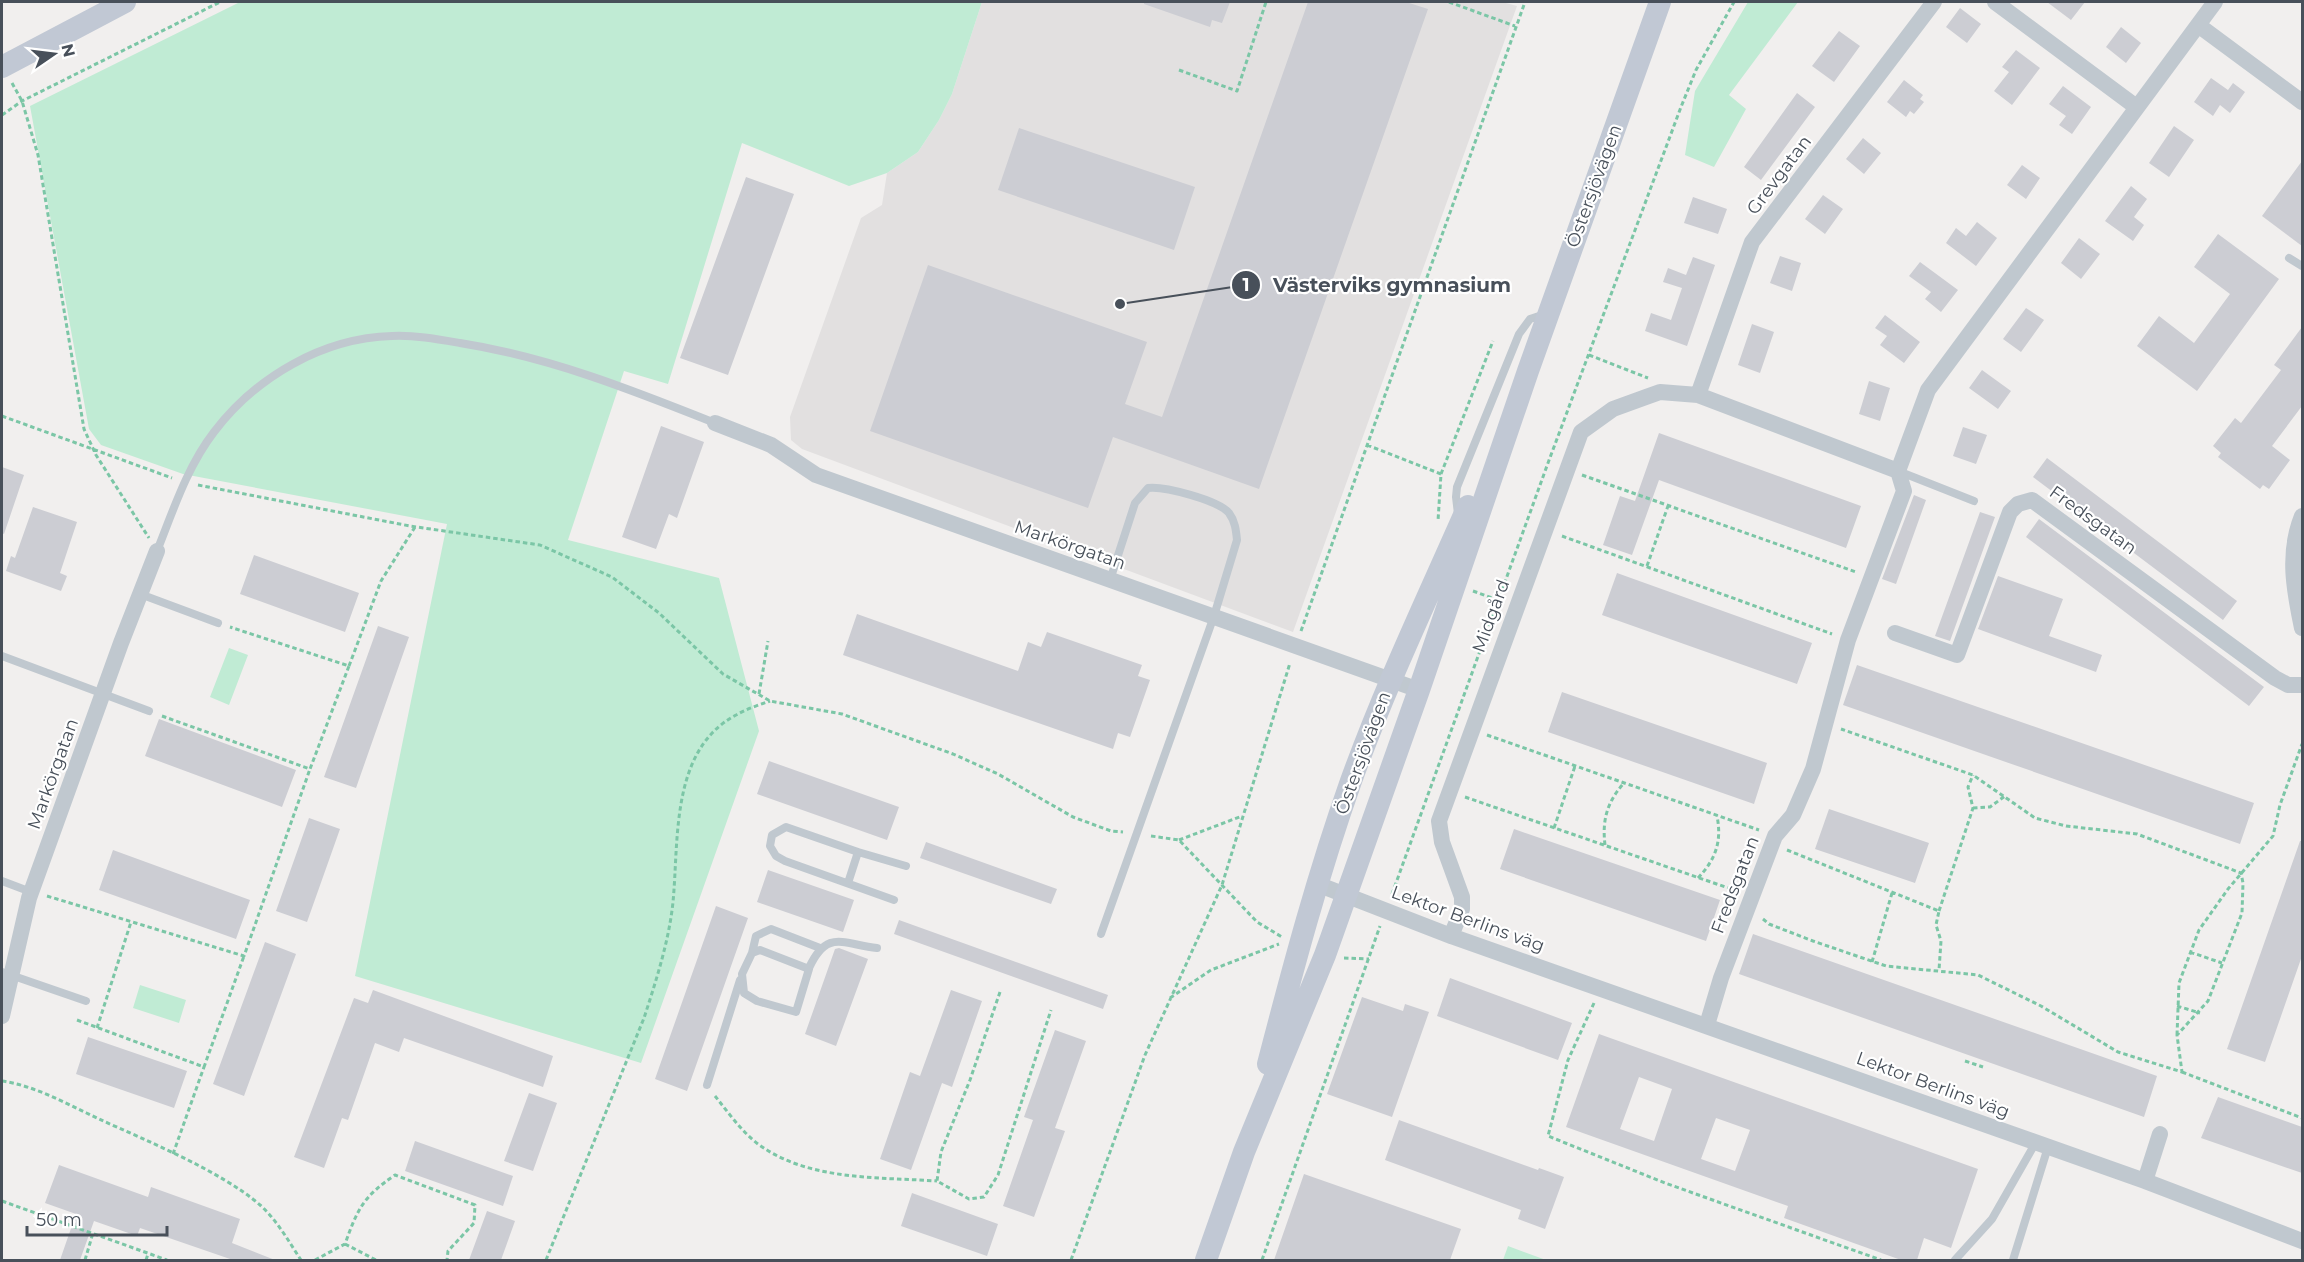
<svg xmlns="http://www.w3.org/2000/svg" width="2304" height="1262" viewBox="0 0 2304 1262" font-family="Montserrat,sans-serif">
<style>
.education{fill:#e2e0e0}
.green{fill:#c0ebd4}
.building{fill:#cccdd3;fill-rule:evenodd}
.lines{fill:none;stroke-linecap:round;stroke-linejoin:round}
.path{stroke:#7bc6a6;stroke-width:3;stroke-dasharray:4.5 3;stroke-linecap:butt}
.lane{stroke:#c0c8cf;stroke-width:8}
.street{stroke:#c0c8cf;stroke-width:16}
.secondary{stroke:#c1c8d4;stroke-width:22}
.labels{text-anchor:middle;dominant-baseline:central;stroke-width:4.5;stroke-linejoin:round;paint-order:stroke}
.street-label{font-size:18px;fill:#48505a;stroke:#fff}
.leader{fill:none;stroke:#48505a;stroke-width:2}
.callout-dot{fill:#48505a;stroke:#fff;stroke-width:2}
.mark-label{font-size:18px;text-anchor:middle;font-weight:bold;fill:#fff}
.callout-label{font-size:20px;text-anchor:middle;font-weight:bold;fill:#48505a;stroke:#fff;stroke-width:4.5;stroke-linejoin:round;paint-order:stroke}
</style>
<rect width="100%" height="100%" fill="#f1efee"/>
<path class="education" d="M982,2H1502L1517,6L1293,632L802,449L791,440L790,417L861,218L882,205L887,173L918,152L939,120L952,94Z"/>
<path class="green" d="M240,2H982L952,94L939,120L918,152L887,173L849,186L742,143L668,384L624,371L568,540L719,578L759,731L641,1063L355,976L447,524L183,474L101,445L89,429L30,106Z
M1748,2H1798L1729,95L1746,109L1714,167L1685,155L1695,91Z
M229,648L248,655L229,705L210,697Z
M140,985L186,1000L179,1023L133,1008Z
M1508,1246L1546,1260H1503Z"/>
<path class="building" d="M1144,2H1230L1222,23L1212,20L1210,27L1144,4Z
M1308,2H1406L1428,9L1259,489L1113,437L1088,508L870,431L928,265L1147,342L1125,404L1162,417Z
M2047,2H2085L2071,20Z
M1960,8L1981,24L1967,43L1946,27Z
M2121,27L2141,43L2126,63L2106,47Z
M1839,31L1860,46L1834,82L1812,66Z
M2016,50L2040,68L2012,105L1994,91L2009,72L2002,67Z
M2211,78L2228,90L2233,83L2245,92L2230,113L2220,105L2213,116L2194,102Z
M1904,80L1923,95L1920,99L1924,102L1914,114L1910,111L1906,117L1887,102Z
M2063,86L2091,107L2072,134L2059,125L2066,116L2049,104Z
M1797,93L1815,107L1761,180L1744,167Z
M2174,126L2194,140L2169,177L2149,163Z
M1019,128L1195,187L1174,250L998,190Z
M1863,138L1881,153L1864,174L1846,159Z
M2302,161V246L2262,216Z
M2022,165L2040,178L2026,199L2007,185Z
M746,177L794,194L728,375L680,358Z
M2131,186L2147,199L2134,217L2144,225L2133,241L2105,221Z
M1823,195L1843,209L1825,234L1805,219Z
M1693,197L1727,209L1718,234L1684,223Z
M1977,222L1997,238L1976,266L1946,243L1956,228L1966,236Z
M2218,234L2279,279L2197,391L2137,346L2159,316L2194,343L2230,294L2194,267Z
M2079,238L2100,254L2081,279L2061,263Z
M1780,256L1801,263L1792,291L1770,283Z
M1693,257L1715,265L1687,346L1645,331L1651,313L1671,320L1682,288L1663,282L1668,268L1686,275Z
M1920,262L1958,290L1941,312L1925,299L1931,292L1909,276Z
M2026,308L2044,320L2021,352L2003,339Z
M1885,315L1920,342L1904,363L1880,345L1887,336L1875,328Z
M1752,324L1774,332L1760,373L1738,365Z
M2302,327V406L2272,446L2290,460L2269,489L2263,485L2260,489L2218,457L2221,453L2213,446L2235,418L2241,423L2281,370L2274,365Z
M1982,370L2011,391L1998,409L1969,388Z
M1869,381L1890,388L1880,421L1859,414Z
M661,426L704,442L677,518L669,514L656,549L622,537Z
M1963,427L1987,435L1976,464L1953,456Z
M1659,433L1861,506L1846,548L1659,480L1632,555L1603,545L1620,496L1635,501Z
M2047,458L2237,601L2223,620L2033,477Z
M2,467L24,475L4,534L2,533Z
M1914,495L1926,500L1896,584L1882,579Z
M33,507L77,522L60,573L67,576L61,591L6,571L11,556L15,558Z
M1980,512L1995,517L1950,641L1935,636Z
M2039,519L2264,687L2249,706L2026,537Z
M254,555L359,593L345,632L240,594Z
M1617,573L1812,643L1797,684L1602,615Z
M1998,576L2063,599L2049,636L2102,655L2096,672L1978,629Z
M857,614L1018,671L1028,642L1041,647L1047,632L1142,665L1138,676L1150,680L1130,737L1118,733L1113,749L843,655Z
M378,626L409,637L356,788L324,777Z
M1857,665L2254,803L2240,844L1843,705Z
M1562,692L1767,763L1754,804L1548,732Z
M159,719L296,770L282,807L145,756Z
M769,761L899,807L887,840L757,794Z
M1829,809L1929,843L1915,883L1815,849Z
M309,818L340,829L307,922L276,911Z
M1514,829L1720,900L1706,941L1500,869Z
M2300,841H2302V956L2265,1062L2227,1049Z
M926,842L1057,889L1051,904L920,858Z
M113,850L250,900L236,939L99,890Z
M768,870L854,900L843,932L757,902Z
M716,906L748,918L687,1091L655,1079Z
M899,920L1108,995L1103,1009L894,934Z
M1753,934L2157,1076L2144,1117L1739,974Z
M265,942L296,954L244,1096L213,1084Z
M839,948L868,959L836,1046L805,1034L835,949Z
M1450,978L1572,1023L1558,1060L1437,1016Z
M373,990L553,1056L543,1087L404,1038L399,1052L375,1043L348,1120L342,1118L324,1168L294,1157L354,998L368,1003Z
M951,990L982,1001L952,1087L942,1083L911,1170L880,1159L910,1072L920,1076Z
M1362,997L1403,1011L1405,1004L1429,1012L1392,1117L1327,1094Z
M1055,1030L1086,1041L1055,1128L1065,1131L1034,1217L1003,1206L1033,1120L1024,1117Z
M1599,1034L1978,1169L1951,1248L1924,1238L1917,1260H1901L1784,1218L1788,1206L1566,1127ZM1639,1077L1672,1089L1654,1141L1620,1129ZM1716,1118L1750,1130L1735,1171L1701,1159Z
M88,1037L187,1071L174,1108L76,1074Z
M529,1093L557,1103L533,1171L504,1161Z
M2218,1097L2302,1127V1173L2201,1138Z
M1399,1120L1538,1170L1539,1168L1564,1177L1545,1229L1518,1219L1521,1210L1385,1160Z
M415,1141L513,1176L503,1206L405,1171Z
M59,1165L148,1197L151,1187L240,1219L232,1243L275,1260H233L140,1228L137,1236L94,1221L80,1260H60L76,1214L45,1203Z
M1304,1174L1461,1229L1450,1260H1274Z
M912,1193L998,1224L987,1256L901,1226Z
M487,1211L515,1221L501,1260H469Z"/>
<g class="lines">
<path class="path" d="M1449,2L1515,26
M1179,70L1237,91L1266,2
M12,83L22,101L38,155L84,429L96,455L149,538
M2,115L22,101L220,2
M1589,355L1648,378
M2,416L172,478
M1367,445L1441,474L1438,521
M1441,474L1493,341
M1582,475L1856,572
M198,485L410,526L540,545L612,577L659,613L723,674L770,701L842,714L953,754L998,774L1073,817L1111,831L1123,832
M1562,536L1832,634
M1647,566L1668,506
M1473,591L1498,600
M1301,631L1525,2
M349,666L381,581L415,527
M759,694L768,641
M162,716L310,769L349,666L230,627
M1487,735L1759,830
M1465,797L1737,891
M1973,808L1990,807L2005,796
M1554,828L1575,766
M1151,836L1179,840L1257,922L1282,937
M1179,840L1242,816
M1605,845C1602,820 1607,802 1624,783
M1787,850L1939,911L1936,925L1941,941L1939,970
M1698,878C1716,859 1722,841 1717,816
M1392,894L1548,463L1681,107L1696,70L1734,2
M47,896L244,956L310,769
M1939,911L1973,808L1968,787L1973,775
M1763,919L1769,924L1813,941L1886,966L1978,975L2041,1006L2118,1052L2182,1072L2177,1035L2208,1001L2242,913L2243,883L2241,873L2137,834L2066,826L2035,818L1973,775L1841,729
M2190,952L2222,963
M1344,958L1369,959
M1872,962L1892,893
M1000,992L970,1080L941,1152L937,1181L969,1199L984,1197L998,1175L1051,1010
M1170,998L1211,970L1279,944
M1594,1003L1568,1060L1548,1136L1665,1183L1881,1260
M2177,1006L2200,1013
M77,1020L204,1067L244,956
M97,1028L131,922
M2177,1035L2179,983L2199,930L2228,889L2273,836L2280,805L2302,744
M1965,1061L1983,1067
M2182,1072L2302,1118
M2,1081C36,1086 67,1104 99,1119C147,1141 221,1171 260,1205C277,1220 289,1242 301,1260
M715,1096C728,1112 741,1131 758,1144C808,1181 878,1177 937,1181
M173,1154L204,1067
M2,1201L167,1260
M345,1244L376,1260
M85,1260L93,1233
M146,1260L148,1254
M315,1260L345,1244C358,1208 363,1197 395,1175L475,1205L474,1223L448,1251L447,1260
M546,1260L644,1018C656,981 669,941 673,902C679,840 670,750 736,715C746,709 759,705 770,701
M1071,1260L1145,1055L1222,885L1290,663
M1262,1260L1380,926"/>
<path class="lane" d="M2289,258L2302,266
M1898,471L1974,501
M1458,514L1456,497L1457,487L1519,334L1530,319L1545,314
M157,551C173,511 187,467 214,432C256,377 322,338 392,336C415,335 437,339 460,343C549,357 632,390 715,423
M140,594L218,623
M2,656L149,711
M858,852L906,866
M2,881L31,892
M848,883L858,852L786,827L772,835L770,846L776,856L785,861L894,900
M1101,934L1214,616L1237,540C1236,530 1235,521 1229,513C1218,500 1164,486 1148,488L1135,503L1110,580
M752,953L756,936L771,929L820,948
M809,969L760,950L752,953L742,974L744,993L757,1001L796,1012L809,969V968C827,929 842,944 877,948
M2,972L86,1001
M707,1085L740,980
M1955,1260L1992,1219L2036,1142
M2013,1260L2048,1147"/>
<path class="street" d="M1995,2L2135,106
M2198,25L2302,102
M1698,395L1752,242L1934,2
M715,423L771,445L816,475L1419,690
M2302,516C2287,553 2294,590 2302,628
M1895,633L1957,655L2010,512L2018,504L2032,500L2275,678L2288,685H2302
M1317,884L1451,936L2145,1181L2302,1241
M1451,936L1462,909V897L1442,842L1439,821L1581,432L1613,409L1646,397L1660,392L1698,395L1898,471L1928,390L2215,2
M2,1016L29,898L121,643L157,551
M1707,1025L1721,978L1775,836L1793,815L1813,769L1848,640L1904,491L1898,471
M2145,1181L2160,1134"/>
<path class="secondary" d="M2,67L125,2
M1268,1064C1293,968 1318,874 1351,781C1385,687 1428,597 1468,506
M1206,1260L1244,1152L1325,955L1419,690L1528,371L1660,2"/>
</g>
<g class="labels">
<g class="street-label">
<text transform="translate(1779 175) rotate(-53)">Grevgatan</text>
<text transform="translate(1594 186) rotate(-70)">Östersjövägen</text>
<text transform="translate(2093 520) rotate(36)">Fredsgatan</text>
<text transform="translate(1070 545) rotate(19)">Markörgatan</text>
<text transform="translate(1491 616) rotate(-70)">Midgård</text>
<text transform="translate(1363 753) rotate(-70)">Östersjövägen</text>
<text transform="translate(53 774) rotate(-70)">Markörgatan</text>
<text transform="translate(1735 885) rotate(-69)">Fredsgatan</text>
<text transform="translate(1468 919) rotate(20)">Lektor Berlins väg</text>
<text transform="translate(1933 1085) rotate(20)">Lektor Berlins väg</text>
</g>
</g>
<path class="leader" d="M1120 304L1246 285"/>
<g class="callout-dot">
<circle cx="1120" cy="304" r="6"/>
<circle cx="1246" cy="285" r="15"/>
</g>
<g class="mark-label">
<text x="1246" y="291">1</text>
</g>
<g class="callout-label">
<text x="1392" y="292">Västerviks gymnasium</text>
</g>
<rect width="2304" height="1262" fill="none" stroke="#48505a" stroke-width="6"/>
<g transform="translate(54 54) rotate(76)" stroke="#ffffff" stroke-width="4.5" paint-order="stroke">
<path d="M0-4.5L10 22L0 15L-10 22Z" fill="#48505a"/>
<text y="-9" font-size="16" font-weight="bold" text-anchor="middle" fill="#48505a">N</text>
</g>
<path d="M27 1226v9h140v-9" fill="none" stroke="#48505a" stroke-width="3"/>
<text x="36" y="1226" font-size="18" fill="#48505a" stroke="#ffffff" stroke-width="4.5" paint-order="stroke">50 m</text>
</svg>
